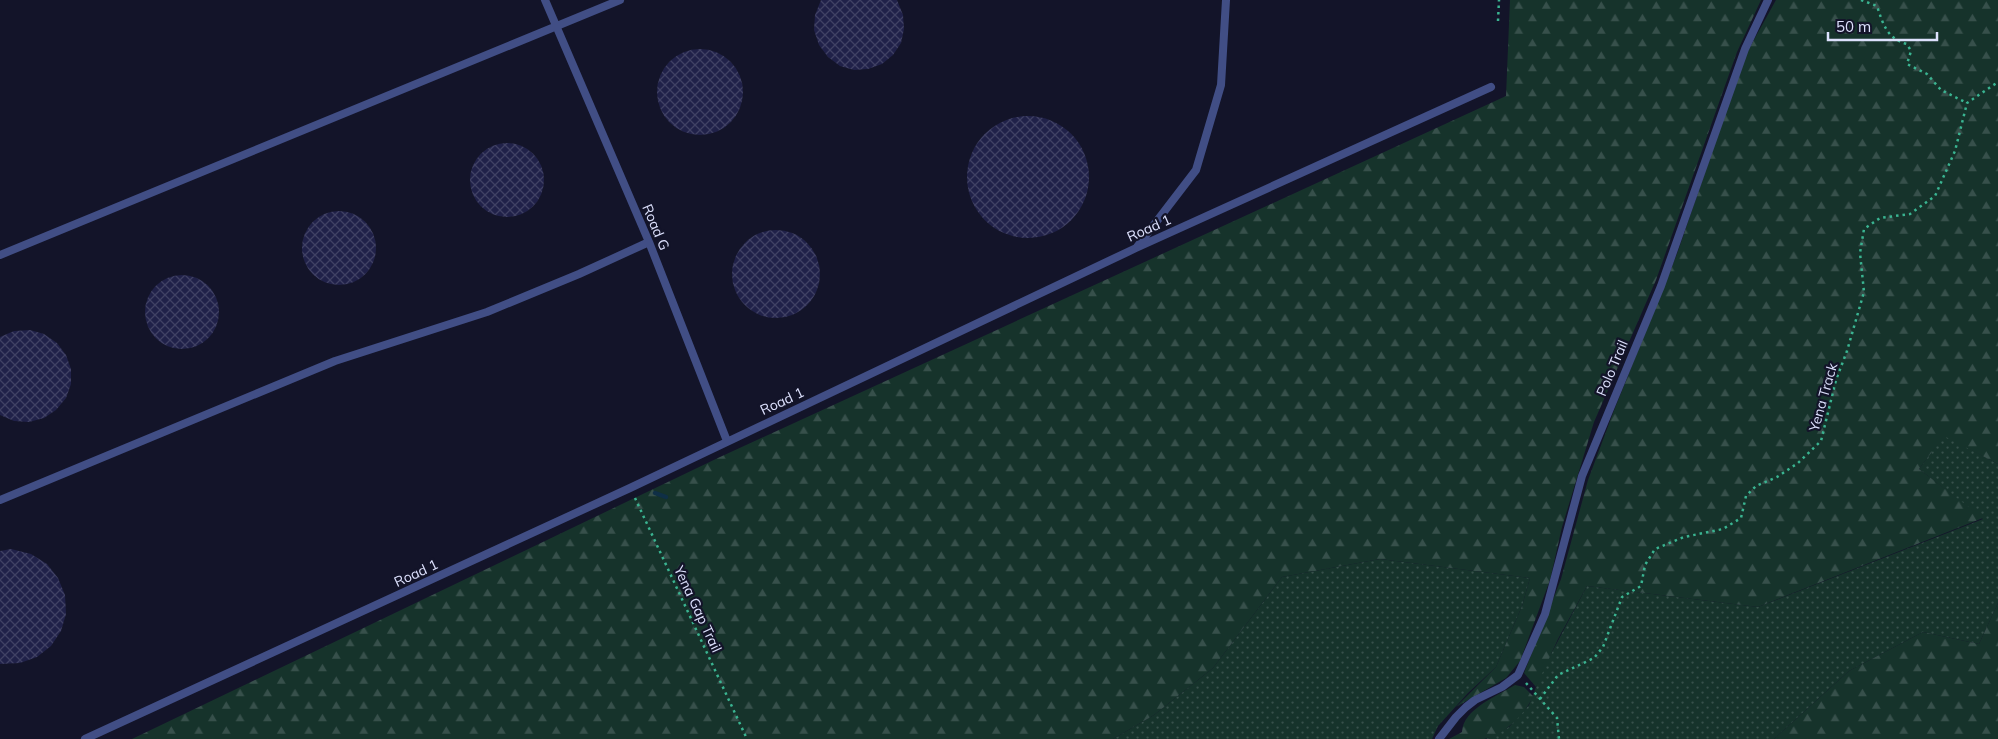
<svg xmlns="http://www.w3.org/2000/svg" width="1998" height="739" viewBox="0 0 1998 739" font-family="Mulish,sans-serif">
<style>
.grass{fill:url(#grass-dots)}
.forest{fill:url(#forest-firs)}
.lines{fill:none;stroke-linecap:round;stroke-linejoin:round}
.stream{stroke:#0f2f46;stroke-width:4.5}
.building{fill:url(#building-cross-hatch)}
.path{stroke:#3ab491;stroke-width:2.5;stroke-dasharray:2.5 4;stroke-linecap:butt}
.service{stroke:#414e85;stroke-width:8}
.labels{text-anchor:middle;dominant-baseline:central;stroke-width:4.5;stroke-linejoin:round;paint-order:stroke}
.street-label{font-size:14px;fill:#dde1fd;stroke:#131429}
</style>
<defs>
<pattern id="grass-dots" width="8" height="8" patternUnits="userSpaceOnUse" patternTransform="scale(1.25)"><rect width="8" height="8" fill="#16332b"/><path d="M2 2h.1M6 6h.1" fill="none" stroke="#37504b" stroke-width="1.8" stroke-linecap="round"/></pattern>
<pattern id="forest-firs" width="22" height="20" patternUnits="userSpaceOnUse" patternTransform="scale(1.25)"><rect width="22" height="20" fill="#16332b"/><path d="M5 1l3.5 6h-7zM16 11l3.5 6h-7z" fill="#37504b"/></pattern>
<pattern id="building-cross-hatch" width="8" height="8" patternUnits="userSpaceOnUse" patternTransform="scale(1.25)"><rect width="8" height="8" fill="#202149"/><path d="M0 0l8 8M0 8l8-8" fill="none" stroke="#404164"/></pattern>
</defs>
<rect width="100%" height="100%" fill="#131429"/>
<path class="grass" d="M1944,435L1998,464V603L1979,644L1923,632L1849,671L1774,739H1486L1509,727L1529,705L1543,669L1587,586L1758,607L1983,519L1919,469Z
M1380,559L1530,578L1522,606L1496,667L1468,693L1438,726L1432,739H1113L1154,715L1213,668L1282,577Z"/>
<path class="forest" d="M1510,0H1761L1737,52L1656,280L1594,422L1562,527L1550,580L1520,661L1506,678L1456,707L1496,667L1522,606L1530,578L1380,559L1282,577L1213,668L1154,715L1113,739H132L720,457L1506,96Z
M1776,0H1998V464L1944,436L1919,469L1983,518L1758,607L1587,586L1558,639L1536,687L1524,673L1561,579L1588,480L1613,413L1677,254L1745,56Z
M1998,603V739H1774L1849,671L1923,632L1979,644Z
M1515,685L1524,687L1533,696C1526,713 1504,736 1484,739C1473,739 1460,739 1449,739L1462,732C1463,709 1497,696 1515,685Z"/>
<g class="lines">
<path class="stream" d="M655,493L666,497"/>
</g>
<path class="building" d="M821,0H897L903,15L904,29L901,43L893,55L882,64L868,69L854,70L840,66L828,57L819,45L814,30L815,15Z
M657 92a43 43 0 1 1 86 0a43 43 0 1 1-86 0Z
M967 177a61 61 0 1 1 122 0a61 61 0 1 1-122 0Z
M470 180a37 37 0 1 1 74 0a37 37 0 1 1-74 0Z
M302 248a37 37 0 1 1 74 0a37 37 0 1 1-74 0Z
M732 274a44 44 0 1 1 88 0a44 44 0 1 1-88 0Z
M145 312a37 37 0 1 1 74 0a37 37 0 1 1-74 0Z
M30,330L44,334L57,343L66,355L71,369V384L66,398L56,410L44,418L29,422L14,421L0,415V337L14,331Z
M11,549L31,554L47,564L58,578L65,595L66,614L61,631L51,646L37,657L20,663L0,664V551Z"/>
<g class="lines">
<path class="path" d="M1861,0L1877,6C1883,24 1887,39 1907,44L1911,51L1907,64L1927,74L1941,90L1967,103
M1498,21L1499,0
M635,498L747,739
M1526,683L1557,718L1559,739
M1540,699L1558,675L1594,658L1603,647L1622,597L1641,586L1645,565L1655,549L1684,537L1723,529L1741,518L1746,496L1756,486L1777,477L1798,463L1821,441L1836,380L1847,351L1864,292L1860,253L1864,229L1880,218L1910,214L1935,196L1955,151L1967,103L1998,82"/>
<path class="service" d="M545,0L649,242L727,441
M1137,247L1196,170L1221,85L1226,0
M0,255L620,0
M0,500L335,361L487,312L579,274L649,242
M85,739L630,488L1136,248L1491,87
M1439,739L1456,717L1466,707L1475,700L1502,687L1518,675L1545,614L1582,476L1661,286L1745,49L1768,0"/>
</g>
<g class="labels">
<g class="street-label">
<text transform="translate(656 227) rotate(67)">Road G</text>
<text transform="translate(1149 228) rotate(-24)">Road 1</text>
<text transform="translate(1612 368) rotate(-67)">Polo Trail</text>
<text transform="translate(1823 397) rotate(-74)">Yena Track</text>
<text transform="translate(782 401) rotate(-25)">Road 1</text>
<text transform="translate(416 573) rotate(-25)">Road 1</text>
<text transform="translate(698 609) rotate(65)">Yena Gap Trail</text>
</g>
</g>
<path d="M1828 32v8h109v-8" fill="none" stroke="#dde1fd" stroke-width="2.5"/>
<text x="1836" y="32" font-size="15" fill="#dde1fd" stroke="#131429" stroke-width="4" paint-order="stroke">50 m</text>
</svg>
